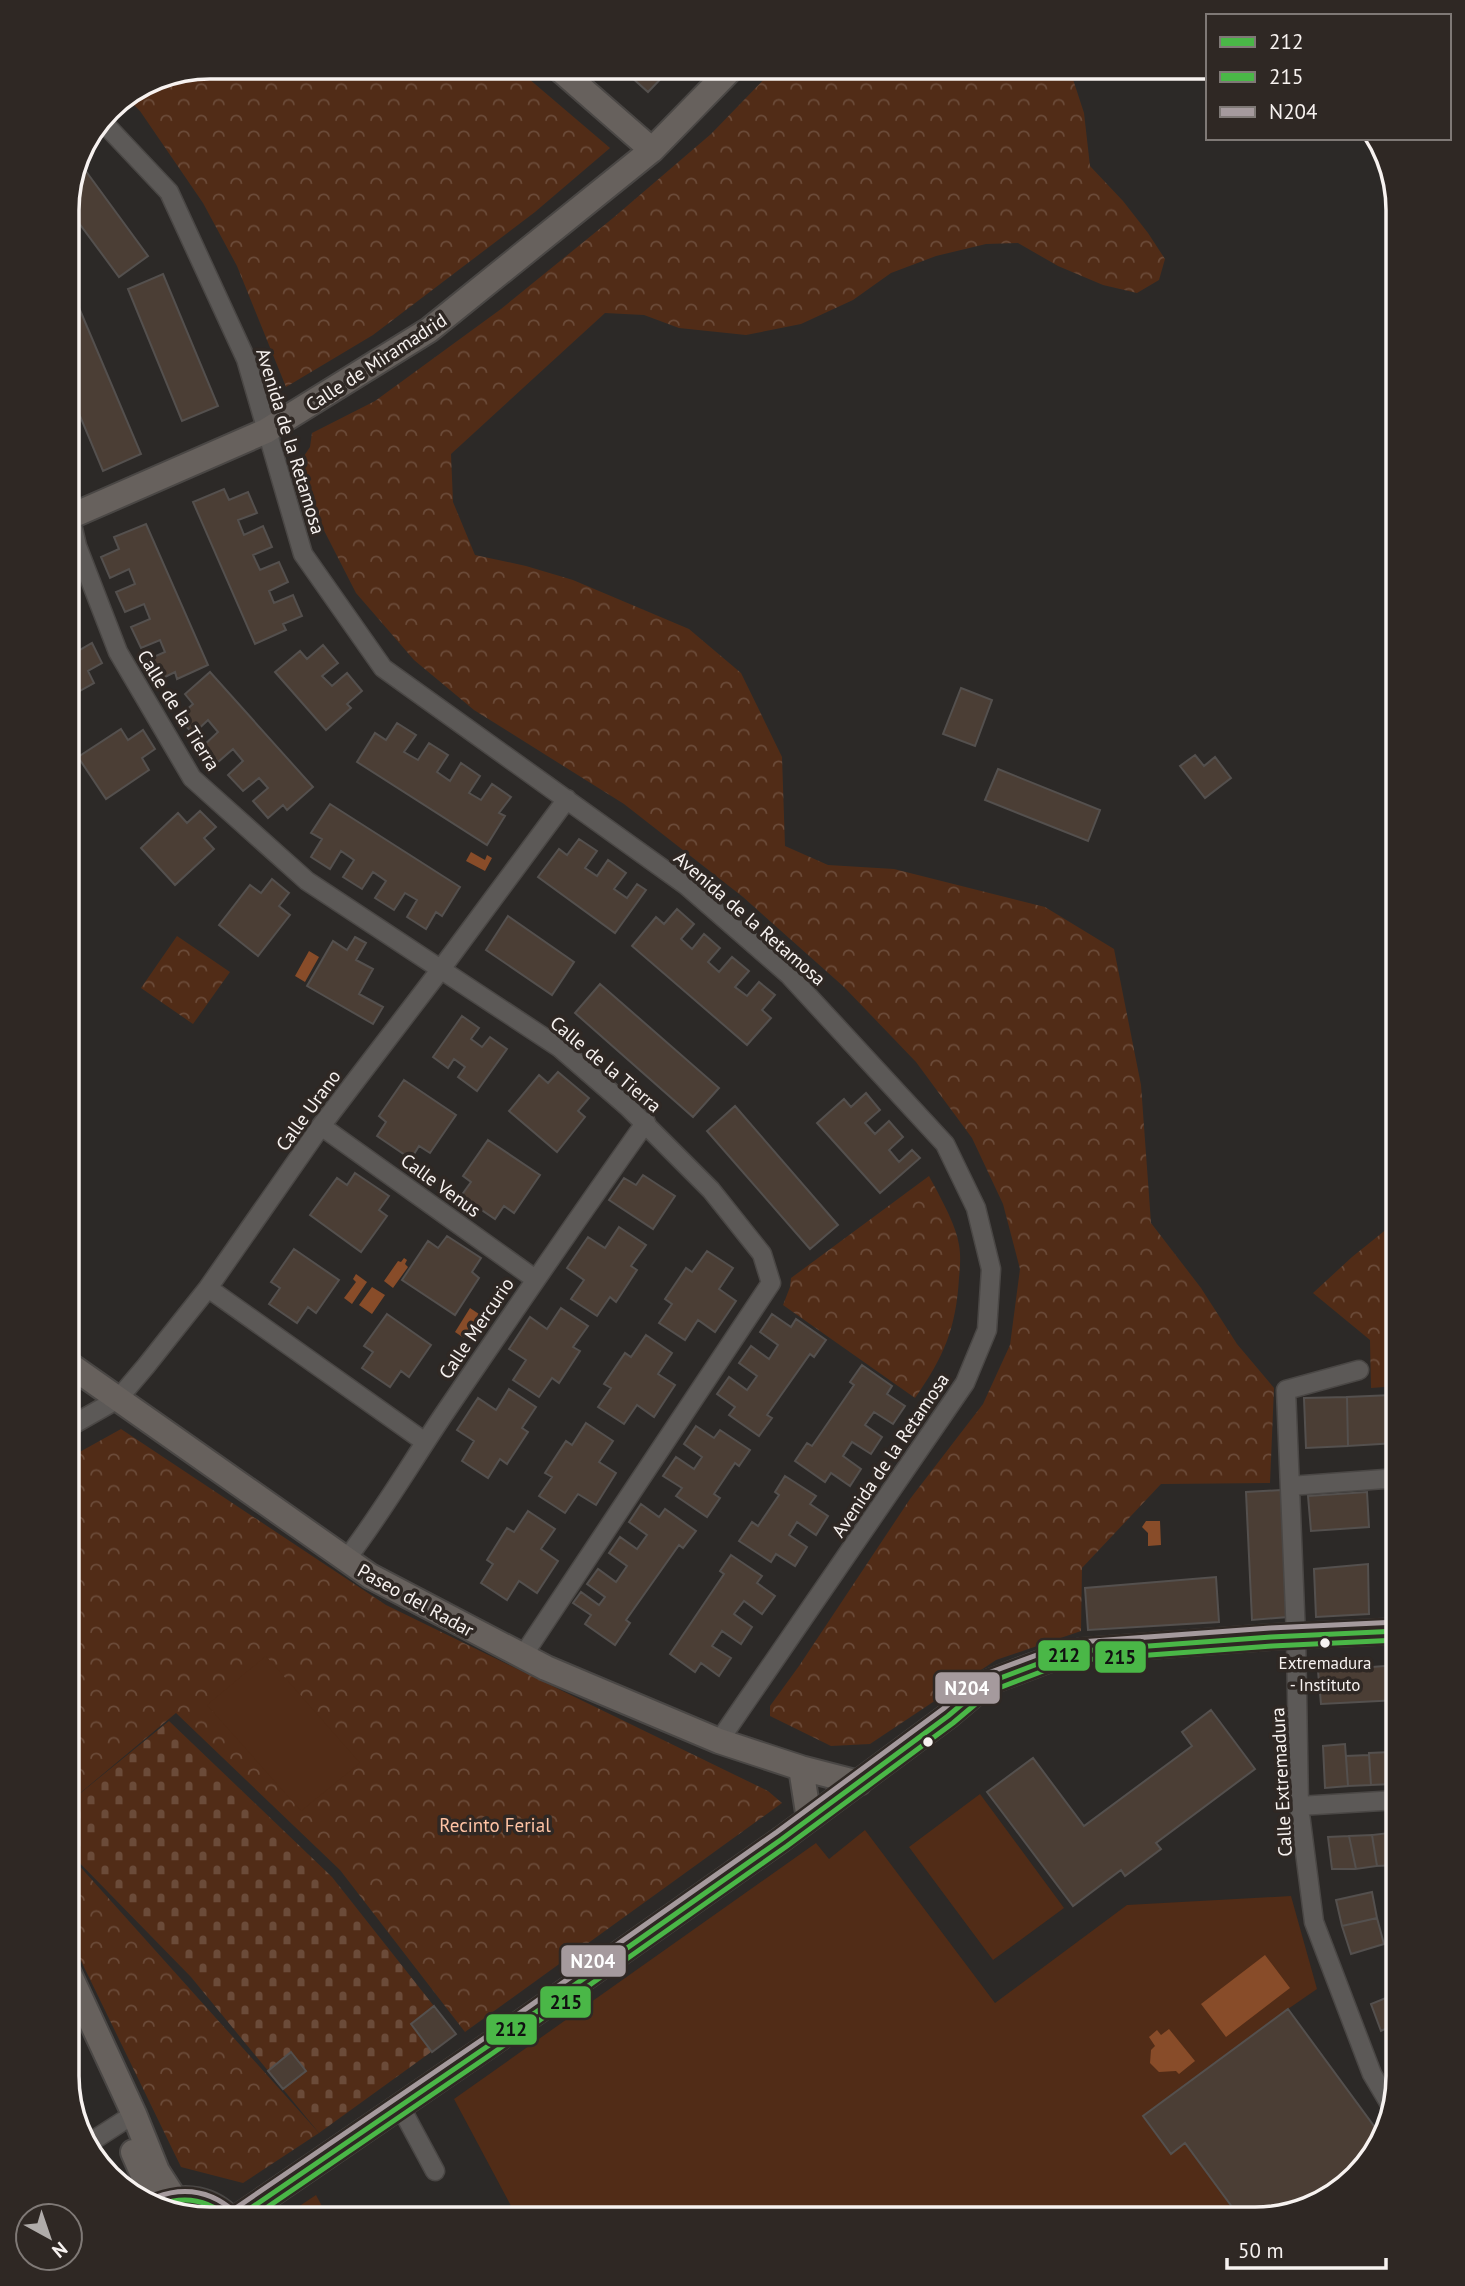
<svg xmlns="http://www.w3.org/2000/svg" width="1465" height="2286" viewBox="0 0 1465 2286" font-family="'PT Sans',sans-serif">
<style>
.cemetery{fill:url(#cemetery-stones)}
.park{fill:url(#park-crowns)}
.pitch{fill:#512c17}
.water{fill:#884c29}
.building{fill:#4b3e35;stroke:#54504e;stroke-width:2}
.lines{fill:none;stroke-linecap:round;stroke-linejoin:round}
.street-casing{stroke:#4a4745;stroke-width:21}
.secondary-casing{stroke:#4a4745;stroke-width:28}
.street{stroke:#5c5957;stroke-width:18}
.secondary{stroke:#67615d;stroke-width:24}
.bus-1-casing{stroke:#2f2824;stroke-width:10}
.bus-2-casing{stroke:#2f2824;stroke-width:10}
.bus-3-casing{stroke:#2f2824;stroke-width:10}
.bus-1{stroke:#4ab747;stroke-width:5}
.bus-2{stroke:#4ab747;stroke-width:5}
.bus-3{stroke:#a59a9d;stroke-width:5}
.bus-dot{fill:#f7f2f0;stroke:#2f2824;stroke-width:2.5}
.labels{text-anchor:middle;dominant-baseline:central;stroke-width:7;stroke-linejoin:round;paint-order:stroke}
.bus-label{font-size:17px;fill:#f7f2f0;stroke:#2f2824}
.street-label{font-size:19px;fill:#f7f2f0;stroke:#2f2824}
.park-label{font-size:19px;fill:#fec3a4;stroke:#2f2824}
.rim{fill:none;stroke:#f7f2f0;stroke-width:3.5}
.line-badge{stroke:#2f2824;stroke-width:2.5}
.badge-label{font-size:19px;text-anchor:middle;font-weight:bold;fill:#fff}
.pale-badge-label{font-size:19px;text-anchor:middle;font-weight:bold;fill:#111}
</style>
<defs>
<pattern id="cemetery-stones" width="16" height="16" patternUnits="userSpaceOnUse" patternTransform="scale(1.75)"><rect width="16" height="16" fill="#512c17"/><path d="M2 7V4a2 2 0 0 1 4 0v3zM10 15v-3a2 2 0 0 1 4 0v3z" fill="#6b4b39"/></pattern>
<pattern id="park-crowns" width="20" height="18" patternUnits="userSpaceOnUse" patternTransform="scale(1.75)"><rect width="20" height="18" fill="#512c17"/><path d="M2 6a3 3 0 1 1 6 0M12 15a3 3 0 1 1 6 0" fill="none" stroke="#6b4b39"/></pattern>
</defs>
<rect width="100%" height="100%" fill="#2c2927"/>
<path class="cemetery" d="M169,1721L332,1877L456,2034L319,2133L191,1977L67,1850V1804Z"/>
<path class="park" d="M210,67H515L610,148L535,212L373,335L286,387L237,266L203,203L140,111L126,97L155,77Z
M776,67H1069L1084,113L1090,166L1123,201L1148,233L1165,259L1159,280L1137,293L1103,285L1058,266L1018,243L986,244L936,256L891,273L853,300L801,324L746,335L679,328L644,315L605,313L451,454L453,502L475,555L526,566L573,580L689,629L741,673L782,757L785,846L828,865L894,869L1045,907L1114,949L1141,1085L1151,1223L1201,1288L1237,1344L1274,1388L1270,1483L1161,1484L1082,1568L1081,1631L996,1660L870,1744L831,1746L770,1716V1706L799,1666L910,1499L983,1404L1010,1345L1020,1269L1003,1204L972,1138L916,1062L844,987L743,897L624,804L474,710L414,660L356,593L310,503L300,462L310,447L312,433L375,401L501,309L613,218L711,134Z
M177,936L230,972L193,1024L141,988Z
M929,1176C939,1195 956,1224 959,1245C961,1256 960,1268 959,1278C956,1328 944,1357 915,1398L783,1305L790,1287L791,1278Z
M1398,1220V1386L1371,1388L1370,1340L1313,1293L1352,1257Z
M121,1429L386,1605L768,1791L782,1803L465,2032L340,1870L176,1713L67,1804V1459Z
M67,1852L319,2133L243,2183L181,2167L67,1932Z"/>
<path class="pitch" d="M266,1656L360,1763L301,1811L207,1705Z
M980,1794L1064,1908L993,1960L909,1847Z
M865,1830L995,2003L1127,1905L1291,1896L1317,1989L1288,2009L1382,2137L1379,2148L1319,2205L1255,2219H518L454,2099L816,1843L829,1859Z
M316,2195L329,2219H280Z"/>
<path class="water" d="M471,852L485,860L487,855L492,858L485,871L466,861Z
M309,951L319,957L305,982L295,976Z
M404,1258L407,1260L405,1264L408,1267L393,1288L384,1281L398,1261L401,1262Z
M356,1274L367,1282L352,1304L344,1298L356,1282L353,1279Z
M372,1287L385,1295L372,1314L359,1305Z
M470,1308L479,1314L464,1338L455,1332Z
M1146,1521H1160L1161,1545L1148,1546V1533L1142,1527Z
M1265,1955L1290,1988L1226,2037L1201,2004Z
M1169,2029L1195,2061L1179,2074L1176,2071L1159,2072L1150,2063L1151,2050L1155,2046L1149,2037L1157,2030L1161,2035Z"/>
<path class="building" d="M620,67H672L648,92Z
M77,159L148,256L119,277L67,207Z
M163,274L218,406L182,421L128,289Z
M77,303L141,454L103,471L67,385V307Z
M224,489L229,500L248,492L257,513L238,520L244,535L263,526L272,547L253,555L260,570L279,562L288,582L269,591L274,603L293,595L302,616L283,624L286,630L255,644L193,502Z
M146,524L208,665L177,679L175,672L157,681L147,660L165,652L160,640L141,648L131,627L150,619L144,604L125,612L116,592L135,584L129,569L110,578L101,557L119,549L114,537Z
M70,640L76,652L92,643L102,663L88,671L94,683L67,698V641Z
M323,645L338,663L322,676L332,686L347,673L362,691L347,704L351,708L326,730L275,672L300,651L307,659Z
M210,672L313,787L287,810L283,805L268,818L253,801L268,788L259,778L243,791L228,775L243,761L233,749L218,762L203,746L218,732L208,720L193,734L178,717L193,704L185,694Z
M961,688L992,700L975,746L943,734Z
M397,723L416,735L404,752L418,760L429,743L448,755L437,772L450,781L461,763L480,776L469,793L481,800L492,784L511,797L499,813L505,816L487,845L357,762L375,733L386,740Z
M121,729L128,740L143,730L155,749L142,758L149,770L106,799L78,757Z
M1195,755L1204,766L1215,757L1231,778L1205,798L1180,766Z
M998,769L1100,810L1088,841L985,800Z
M330,804L460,887L442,916L436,912L426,929L407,917L417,900L405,893L394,910L375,898L386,881L373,872L362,889L343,877L354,860L341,851L330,869L311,857L322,839L311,833Z
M200,811L216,827L204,838L214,849L175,885L141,848L178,813L187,823Z
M579,839L597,851L585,868L597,876L608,860L626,873L614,889L627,898L637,884L646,890L615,933L538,877L559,849L567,855Z
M272,879L289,893L279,906L290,915L258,956L219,925L250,885L261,893Z
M677,909L694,924L681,939L692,949L704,934L720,948L708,962L719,972L732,957L749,971L735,987L747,996L759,982L775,995L762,1010L771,1018L747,1045L632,946L656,917L664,924Z
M508,916L574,962L552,995L486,950Z
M355,937L366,943L356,960L373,969L359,994L383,1007L373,1024L307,986L333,941L347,950Z
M600,984L719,1088L693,1117L575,1013Z
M462,1016L479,1028L471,1039L482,1047L490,1037L507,1049L477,1091L458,1077L465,1067L454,1059L448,1068L433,1057Z
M558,1072L589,1098L578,1111L585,1117L557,1152L509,1111L539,1075L548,1083Z
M404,1080L456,1115L430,1153L419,1146L411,1159L377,1136L386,1122L379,1116Z
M866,1093L880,1110L865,1123L875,1134L889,1121L903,1137L889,1150L899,1162L912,1150L920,1158L880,1193L817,1123L844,1099L851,1107Z
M735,1106L838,1225L810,1249L707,1131Z
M488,1140L540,1175L514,1213L504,1206L495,1219L461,1196L471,1182L463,1176Z
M355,1173L389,1196L379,1210L387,1216L361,1252L310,1215L337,1178L347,1185Z
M643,1175L675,1196L653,1229L609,1200L624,1178L636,1185Z
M619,1227L646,1245L631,1266L637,1270L616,1302L610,1297L597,1316L571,1299L584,1280L567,1268L588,1237L605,1248Z
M447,1236L481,1258L472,1272L479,1278L455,1315L402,1280L428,1241L438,1248Z
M294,1249L339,1280L316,1313L308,1307L297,1323L269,1304L280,1288L271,1282Z
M707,1251L733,1268L719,1289L736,1301L715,1332L698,1320L685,1340L659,1323L672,1304L665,1299L686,1268L692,1272Z
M561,1308L588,1326L573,1347L580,1351L559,1383L552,1378L539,1397L513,1380L526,1360L509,1349L530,1317L547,1329Z
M387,1314L431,1345L409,1377L401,1371L390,1387L362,1368L373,1352L364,1346Z
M772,1314L791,1327L796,1319L826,1340L814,1357L810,1354L767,1415L772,1418L759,1436L729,1415L735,1407L717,1394L729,1377L747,1390L757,1376L739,1363L751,1346L769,1359L778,1345L760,1332Z
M646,1335L672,1353L658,1374L675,1385L654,1417L637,1405L624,1424L598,1407L611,1388L604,1384L625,1353L631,1357Z
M862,1365L892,1386L887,1394L905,1406L893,1424L874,1412L865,1425L882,1437L871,1454L852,1442L843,1456L861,1469L850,1486L831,1473L825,1482L795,1461L807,1443L812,1446L854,1385L850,1382Z
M509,1389L536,1407L522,1428L528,1432L507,1464L500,1459L488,1478L462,1461L474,1441L457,1430L478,1398L496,1410Z
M1398,1394V1442L1396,1443L1392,1395Z
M1392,1395L1396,1443L1348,1446L1347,1397Z
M1347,1397L1348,1446L1306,1448L1304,1398Z
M586,1423L613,1441L599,1462L616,1473L596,1505L578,1494L565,1513L539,1496L552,1477L545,1473L566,1441L572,1445Z
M696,1426L714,1438L720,1430L750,1450L739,1466L735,1463L714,1494L720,1498L707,1517L676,1496L682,1488L663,1476L676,1457L694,1469L702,1457L684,1444Z
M785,1476L816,1496L810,1504L828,1516L816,1535L797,1522L789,1535L807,1547L795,1566L776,1554L771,1562L739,1541L752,1522L758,1526L779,1495L775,1492Z
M1281,1490L1288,1617L1252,1620L1246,1492Z
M1367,1492L1369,1527L1311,1531L1308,1496Z
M641,1504L659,1517L665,1509L696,1531L683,1548L679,1545L626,1620L630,1623L615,1645L585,1624L591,1615L573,1603L581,1592L599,1605L605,1597L587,1584L598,1569L616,1582L627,1566L609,1553L620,1537L637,1549L647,1535L629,1522Z
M528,1511L555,1529L541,1549L558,1561L537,1593L519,1581L507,1600L481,1583L493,1564L487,1560L507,1528L514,1532Z
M731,1555L762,1576L757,1583L775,1596L762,1614L744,1601L734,1614L752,1627L741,1644L722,1631L712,1646L731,1658L719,1676L701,1663L695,1672L670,1654L724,1574L720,1571Z
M1368,1564L1369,1614L1316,1617L1314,1569Z
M1216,1577L1219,1622L1088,1630L1085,1588Z
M1398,1665V1700L1321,1704L1318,1671Z
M1211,1710L1255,1769L1156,1843L1161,1849L1125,1876L1121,1870L1073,1906L987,1792L1033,1758L1084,1826L1192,1746L1182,1732Z
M1345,1744L1348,1786L1325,1788L1323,1746Z
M1391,1752L1393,1784L1371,1785L1369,1753Z
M1369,1755L1371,1785L1348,1786L1346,1756Z
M1397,1832L1398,1865L1377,1866L1372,1835Z
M1372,1835L1377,1866L1356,1869L1349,1836Z
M1349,1836L1356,1869H1332L1328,1837Z
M1372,1892L1377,1918L1342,1926L1336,1900Z
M1377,1918L1384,1944L1351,1954L1342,1926Z
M1398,1993V2023L1381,2031L1371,2004Z
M434,2006L456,2034L432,2052L411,2024Z
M1288,2009L1382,2137L1379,2148L1319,2205L1256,2220L1241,2219L1185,2143L1171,2154L1143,2116Z
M291,2052L306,2071L283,2089L268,2071Z"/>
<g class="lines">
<defs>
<path id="street" d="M101,120L169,192L246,359L303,554L383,668L687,886L788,974L945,1144L976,1208L991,1269L987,1330L965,1383L719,1741
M67,502L77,546L118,652L192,778L307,881L560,1048L628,1107L711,1190L762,1254L771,1283L522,1657
M321,1126L535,1279
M208,1288L425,1442
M1359,1370L1286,1390L1296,1637L1299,1806L1314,1922L1372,2074L1391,2106
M67,1428L118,1399L146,1366L208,1288L321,1126L441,969L567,799
M1290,1486L1398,1478
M345,1561C382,1513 412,1461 446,1411C512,1314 578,1218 646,1122
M1299,1806L1398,1800
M400,2106L435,2171
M86,2145L134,2114"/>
<path id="secondary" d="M557,67L652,150
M67,518L266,431L429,330L652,150L733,67
M67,1363L370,1576L546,1668L719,1741L801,1768L859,1783
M801,1768L809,1819
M67,1969L134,2114L157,2171L175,2199
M133,2152L143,2175L145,2201
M161,2204C185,2194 212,2199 230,2219
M235,2219L488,2046L782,1839L948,1716L987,1683L1048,1660L1081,1651L1271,1637L1398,1631"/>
</defs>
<use href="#street" class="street-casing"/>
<use href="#secondary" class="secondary-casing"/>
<use href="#street" class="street"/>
<use href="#secondary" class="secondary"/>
<defs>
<path id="bus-1" d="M159,2205C186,2195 209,2200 230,2219
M235,2219L488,2046L782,1839L948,1716L987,1683L1048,1660L1081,1651L1271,1637L1398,1631"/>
<path id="bus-2" d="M250,2219L493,2053L787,1846L953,1723L991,1691L1051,1668L1082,1660L1272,1646L1398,1640"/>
<path id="bus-3" d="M156,2197C186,2186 212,2191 236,2213
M230,2212L483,2039L777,1832L943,1709L983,1675L1045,1652L1080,1642L1270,1628L1398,1622"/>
</defs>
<use href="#bus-1" class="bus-1-casing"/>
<use href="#bus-2" class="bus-2-casing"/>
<use href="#bus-3" class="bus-3-casing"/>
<use href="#bus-1" class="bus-1"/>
<use href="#bus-2" class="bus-2"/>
<use href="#bus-3" class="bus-3"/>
</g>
<g class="bus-dot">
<circle cx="1325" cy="1643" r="6"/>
<circle cx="928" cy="1742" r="6"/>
</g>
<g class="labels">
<g class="bus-label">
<text x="1325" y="1663">Extremadura<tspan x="1325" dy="22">- Instituto</tspan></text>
</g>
<g class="street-label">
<text transform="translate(376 362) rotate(-33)">Calle de Miramadrid</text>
<text transform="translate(291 441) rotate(73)">Avenida de la Retamosa</text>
<text transform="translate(179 710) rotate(58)">Calle de la Tierra</text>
<text transform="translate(750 918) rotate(41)">Avenida de la Retamosa</text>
<text transform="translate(606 1064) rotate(40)">Calle de la Tierra</text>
<text transform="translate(308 1110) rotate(-54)">Calle Urano</text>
<text transform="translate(441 1185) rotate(36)">Calle Venus</text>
<text transform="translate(476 1328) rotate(-56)">Calle Mercurio</text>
<text transform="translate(890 1455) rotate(-56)">Avenida de la Retamosa</text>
<text transform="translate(416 1600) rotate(29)">Paseo del Radar</text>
<text transform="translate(1281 1782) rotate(-93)">Calle Extremadura</text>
</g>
<g class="park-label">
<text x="495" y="1825">Recinto Ferial</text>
</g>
</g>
<path d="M0 0H1465V2286H0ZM210 79H1255A131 131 0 0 1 1386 210V2076A131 131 0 0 1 1255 2207H210A131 131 0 0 1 79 2076V210A131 131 0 0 1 210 79Z" fill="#2f2824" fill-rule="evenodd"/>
<path class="rim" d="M210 79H1255A131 131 0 0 1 1386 210V2076A131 131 0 0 1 1255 2207H210A131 131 0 0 1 79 2076V210A131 131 0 0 1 210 79Z"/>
<g class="line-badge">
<rect x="1037" y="1639" width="54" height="33" rx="7" fill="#4ab747"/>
<rect x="1094" y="1640" width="53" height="34" rx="7" fill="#4ab747"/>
<rect x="934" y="1671" width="67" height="34" rx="7" fill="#a59a9d"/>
<rect x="560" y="1944" width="67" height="34" rx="7" fill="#a59a9d"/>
<rect x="539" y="1985" width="53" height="34" rx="7" fill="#4ab747"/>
<rect x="485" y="2013" width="53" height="33" rx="7" fill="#4ab747"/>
</g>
<g class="badge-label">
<text x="967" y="1695">N204</text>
<text x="593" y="1968">N204</text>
</g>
<g class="pale-badge-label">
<text x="1064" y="1662">212</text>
<text x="1120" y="1664">215</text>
<text x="566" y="2009">215</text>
<text x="511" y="2036">212</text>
</g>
<rect x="1206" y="14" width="245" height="126" fill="#2f2824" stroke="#7f7976" stroke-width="2"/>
<rect x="1220" y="37" width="35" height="10" fill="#4ab747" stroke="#7f7976" stroke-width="2"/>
<text x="1269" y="49" font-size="21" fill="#f7f2f0">212</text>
<rect x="1220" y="72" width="35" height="10" fill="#4ab747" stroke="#7f7976" stroke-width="2"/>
<text x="1269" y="84" font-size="21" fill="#f7f2f0">215</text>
<rect x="1220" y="107" width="35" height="10" fill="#a59a9d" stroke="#7f7976" stroke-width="2"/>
<text x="1269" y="119" font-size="21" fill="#f7f2f0">N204</text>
<g transform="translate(49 2237) rotate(140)"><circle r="33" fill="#2f2824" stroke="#7f7976" stroke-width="2"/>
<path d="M0-5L12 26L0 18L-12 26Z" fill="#b0acaa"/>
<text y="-10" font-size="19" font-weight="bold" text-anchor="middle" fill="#f7f2f0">N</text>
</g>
<path d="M1227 2258v10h159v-10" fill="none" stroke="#f7f2f0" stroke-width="3.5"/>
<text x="1238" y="2258" font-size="21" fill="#f7f2f0" stroke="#2f2824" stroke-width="5" paint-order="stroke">50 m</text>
</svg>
